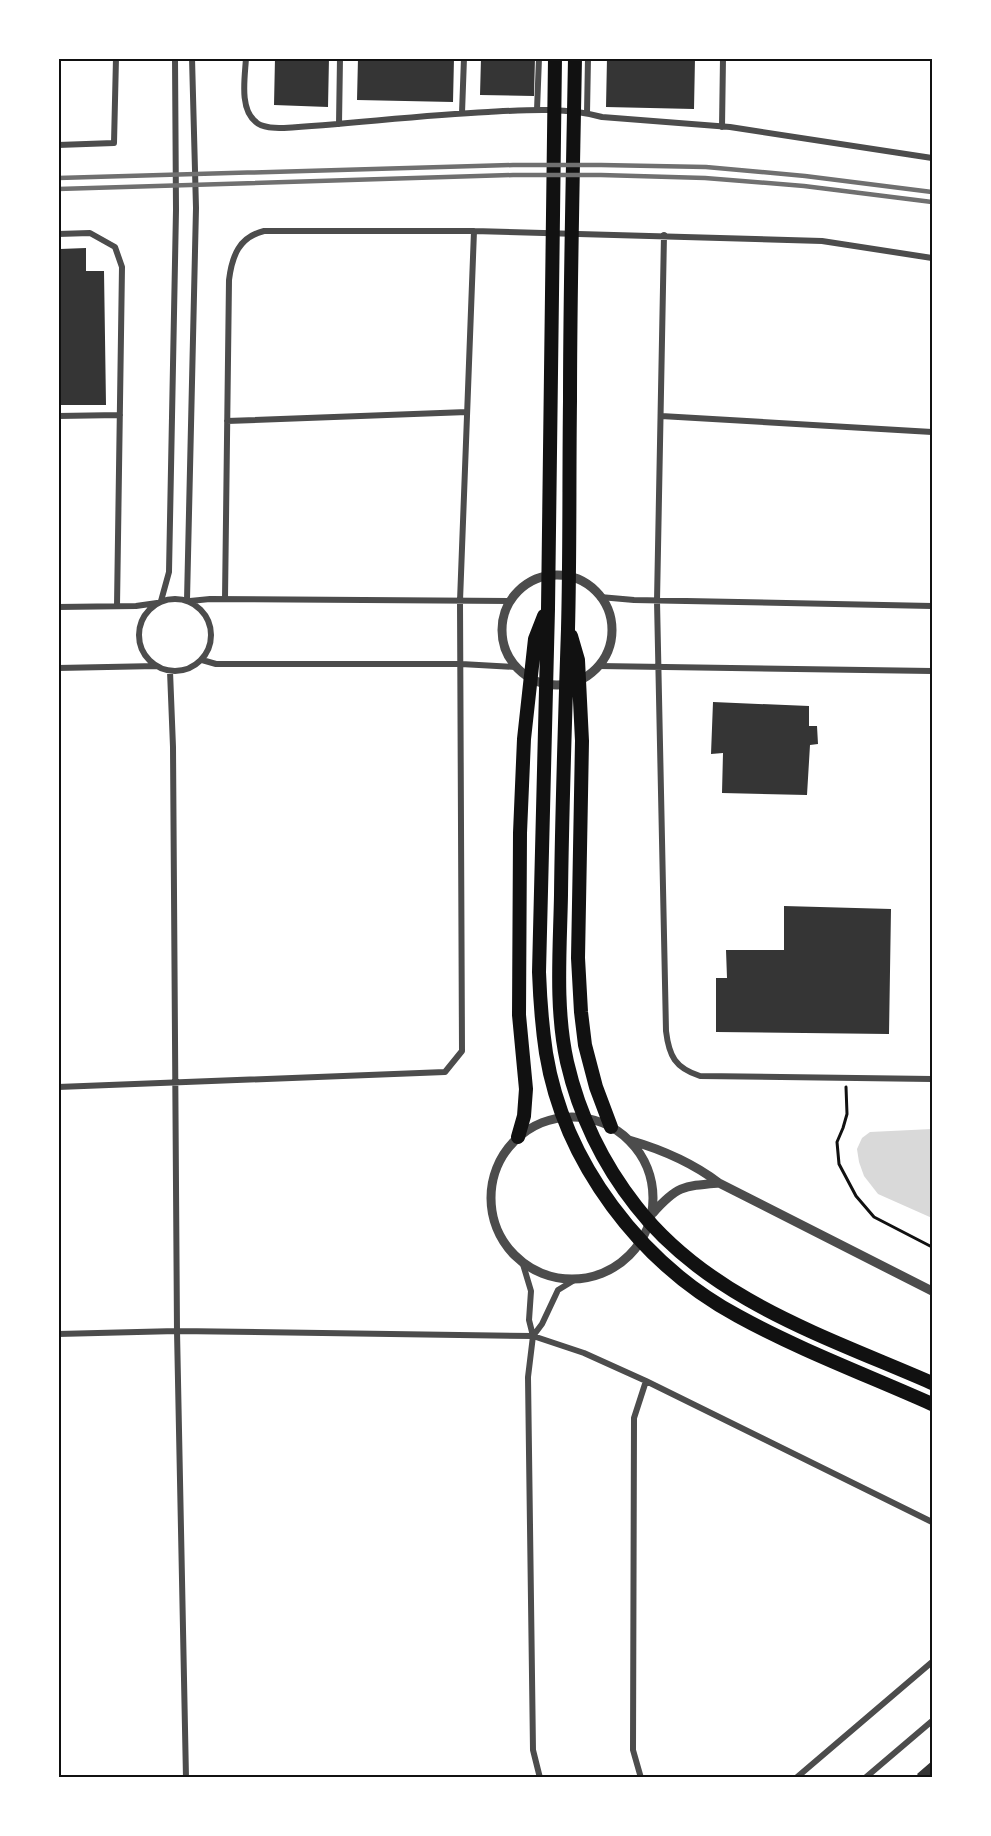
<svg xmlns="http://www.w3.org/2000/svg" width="991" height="1836" viewBox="0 0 991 1836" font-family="'Alegreya Sans',sans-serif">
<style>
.water{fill:#d9d9d9}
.building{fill:#353535}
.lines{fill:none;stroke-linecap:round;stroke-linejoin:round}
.path{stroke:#111;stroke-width:3}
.minor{stroke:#4c4c4c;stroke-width:6}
.tertiary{stroke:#4c4c4c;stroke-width:9}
.motorway{stroke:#111;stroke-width:14}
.rail{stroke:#707070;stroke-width:4.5}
.neatline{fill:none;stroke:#111;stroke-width:2}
</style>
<rect width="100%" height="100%" fill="#fff"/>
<path class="water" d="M932,1129V1218L878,1194L864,1176L859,1162L857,1149L862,1138L870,1132Z"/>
<path class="building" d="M275,58H329L328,107L274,105Z
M358,58H454L453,102L357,100Z
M481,58H535L534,96L480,95Z
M607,58H695L694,109L606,107Z
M86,248V271H104L106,405H58V260H60V249Z
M713,702L809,706V726H817L818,744L810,745L807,795L722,793L723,753L711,754Z
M784,906L891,909L889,1034L716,1032V978H727L726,950H784Z
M932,1761V1778H920L917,1774Z"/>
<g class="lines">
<path class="path" d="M846,1087L847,1114L843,1128L837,1142L839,1164L856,1196L874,1217L932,1247"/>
<path class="minor" d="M246,58C245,77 239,109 256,122C262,128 275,128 284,128C352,124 420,115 488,112C526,110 565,107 602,117L730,127L932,158
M537,110L539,58
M462,113L464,58
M587,113L588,58
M339,124L340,58
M722,127L723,58
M58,145L114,143L116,58
M58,234L90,233L115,247L122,267L117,606
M664,235L657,601L666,1031C669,1056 675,1068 700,1076L932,1079
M58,416L120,415
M661,416L932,432
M227,421L467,412
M600,597L634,600L932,606
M139 635a36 36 0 1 1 72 0a36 36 0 1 1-72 0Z
M225,599L229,280C232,256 239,237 264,231H474L822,241L932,258
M187,600L196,208L192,58
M161,601L169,572L176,210L175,58
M190,601L210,599L510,601
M58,607L136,606L157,603
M202,660L216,664H461L516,667
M599,666L932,671
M58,668L157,666
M170,671L173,747L177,1331L186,1778
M58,1087L445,1072L462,1051L460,601L474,231
M522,1261L531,1291L529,1320L533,1336L528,1377L533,1750L540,1778
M58,1334L177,1331L533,1336L584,1353L646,1381L932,1522
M533,1336L542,1324L558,1290L576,1279
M570,1778H600
M641,1778L633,1750L634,1418L646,1381
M796,1778L932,1662
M865,1778L932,1721"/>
<path class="tertiary" d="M502 630a55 55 0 1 1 110 0a55 55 0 1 1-110 0Z
M491 1198a81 81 0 1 1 162 0a81 81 0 1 1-162 0Z
M629,1140C660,1149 693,1163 719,1183L932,1291
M653,1213C677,1186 683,1186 719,1183"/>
<path class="motorway" d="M555,58L548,609L539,972C540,999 542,1026 546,1053C564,1163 641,1264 738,1316C800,1350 867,1375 932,1404
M575,58C573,173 570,287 570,401C569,477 570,553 568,629C565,718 562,807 561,895C560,950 555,1008 567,1062C579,1114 603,1164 636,1206C709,1300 827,1337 932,1383
M571,636L578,660L582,741L578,958L581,1012L585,1045L596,1087L611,1127
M518,1137L524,1116L526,1089L519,1015L520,833L524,739L535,639L544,616"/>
<path class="rail" d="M58,178L513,165H601L706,167L805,176L932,192
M58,189L513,175H601L705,178L804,186L932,202"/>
</g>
<rect width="991" height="1836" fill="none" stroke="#ffffff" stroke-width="120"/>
<rect x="60" y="60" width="871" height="1716" class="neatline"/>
</svg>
